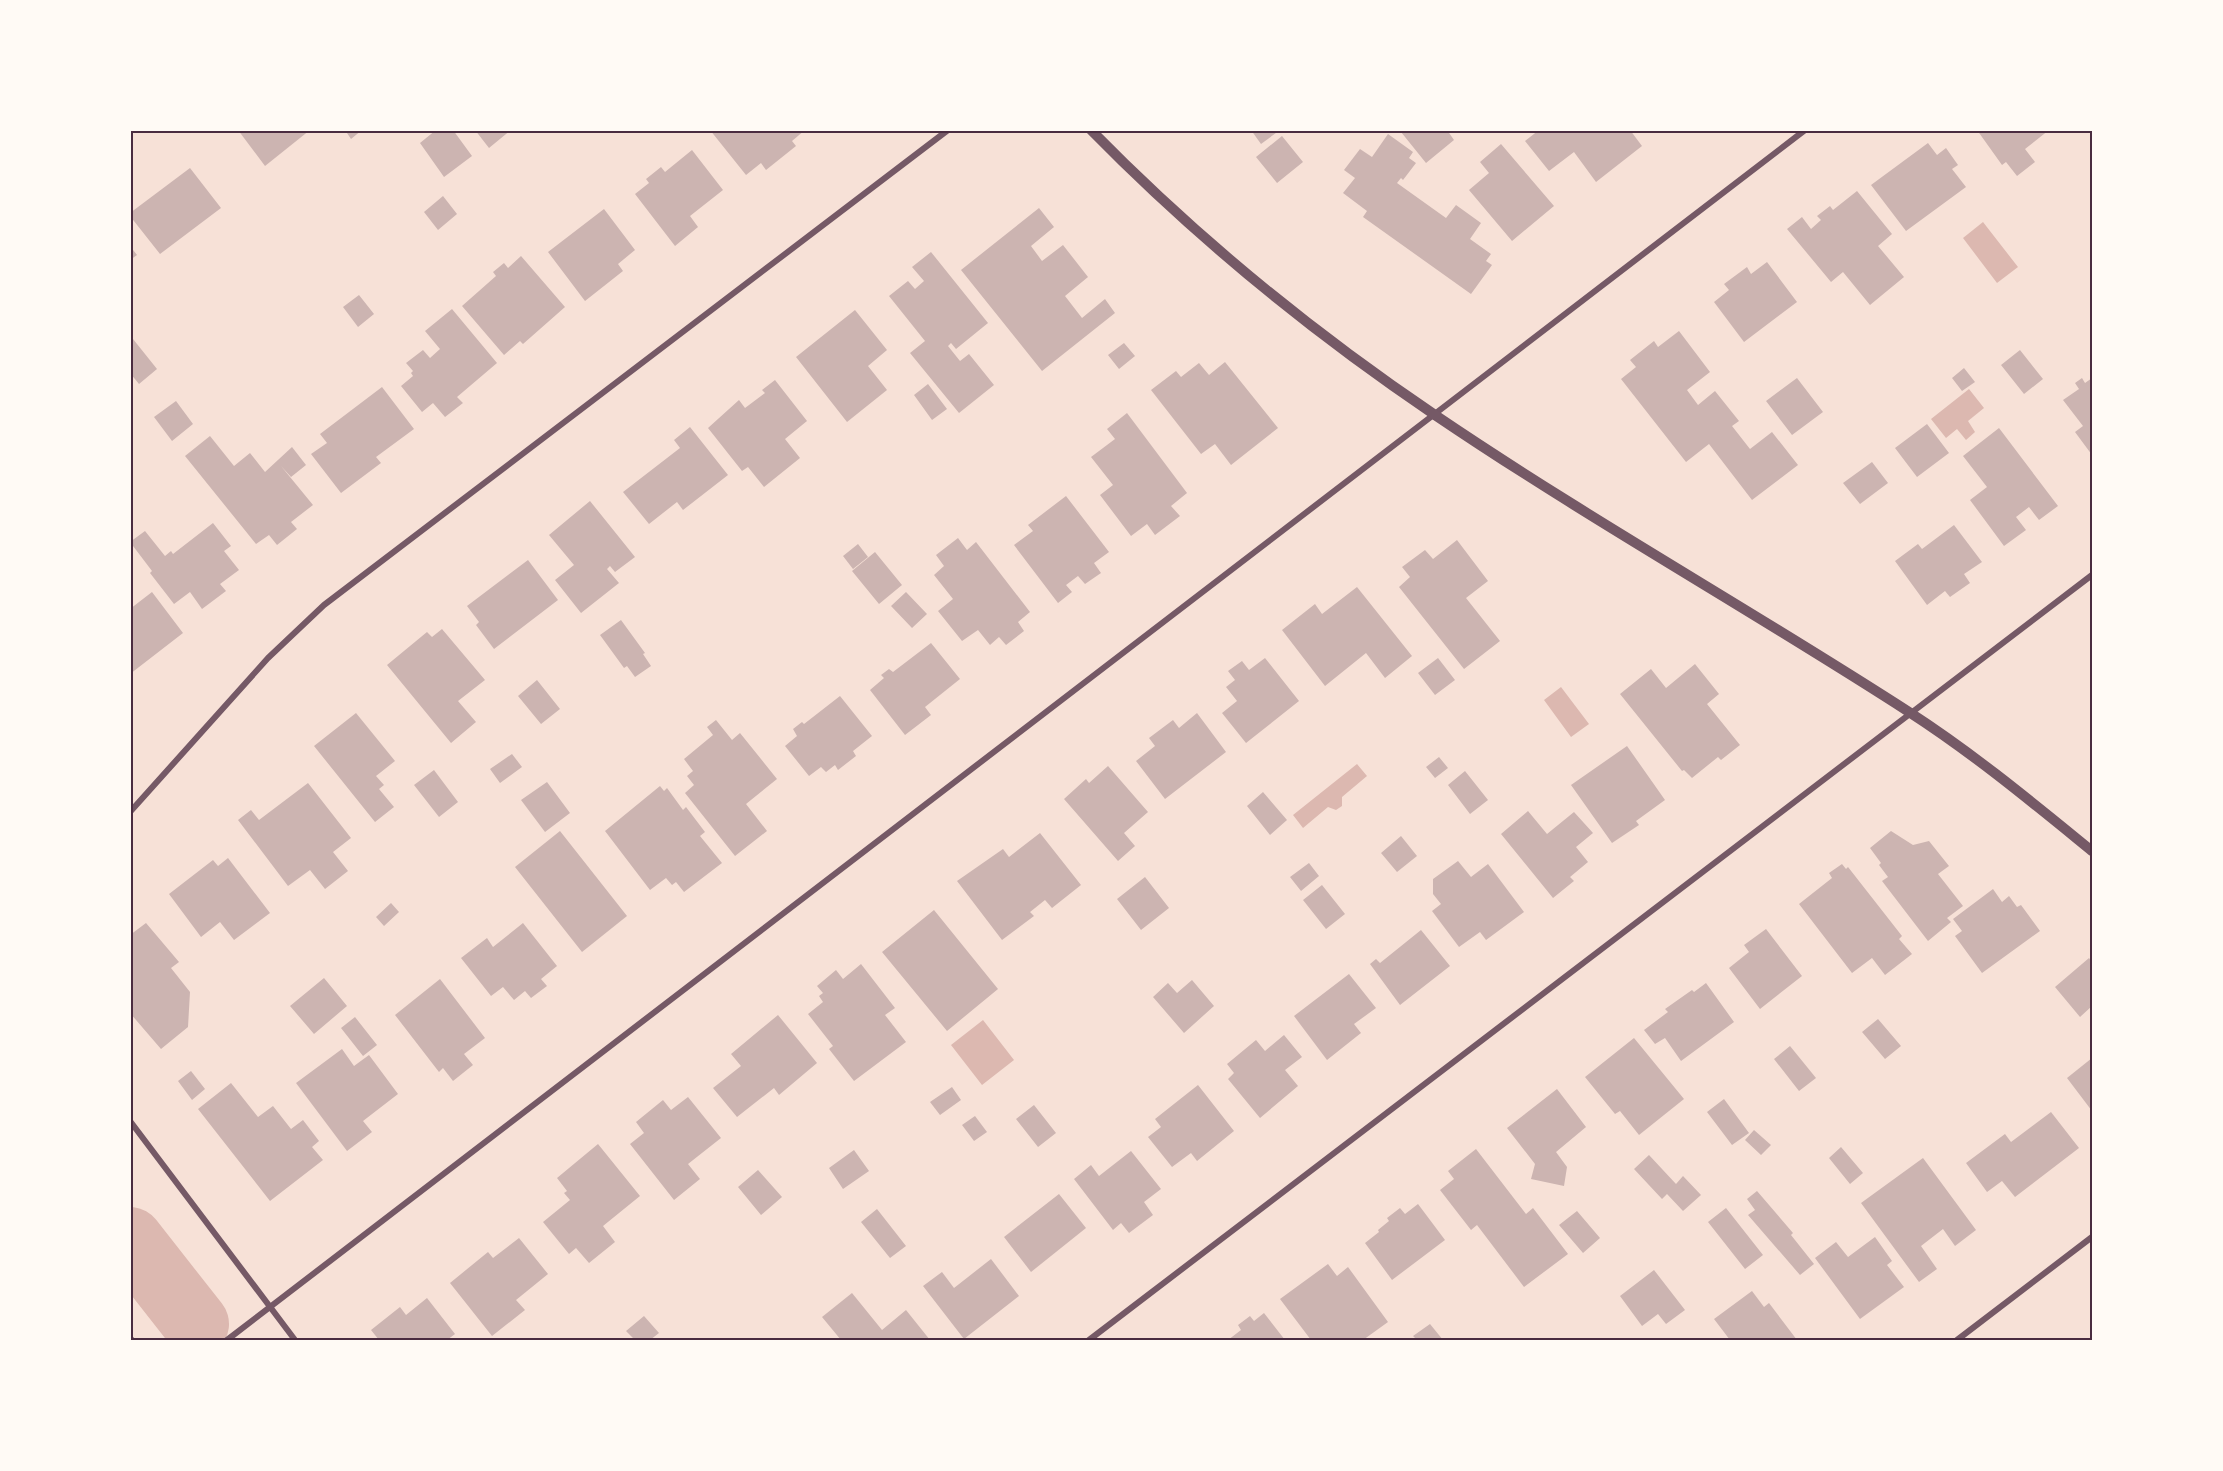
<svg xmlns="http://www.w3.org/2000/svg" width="2223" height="1471" viewBox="0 0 2223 1471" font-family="Figtree,sans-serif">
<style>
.water{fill:#dcb8b0}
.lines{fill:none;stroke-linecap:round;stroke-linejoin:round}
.river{stroke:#dcb8b0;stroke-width:66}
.building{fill:#ccb4b1}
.minor{stroke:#755966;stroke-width:6}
.tertiary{stroke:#755966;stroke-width:10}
.neatline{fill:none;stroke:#4a2c40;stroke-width:2}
</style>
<rect width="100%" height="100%" fill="#f7e1d7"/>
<path class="water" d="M1983,222L2018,267L1997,283L1963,238Z
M1969,389L1984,408L1968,421L1975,432L1966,440L1957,429L1946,438L1931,419Z
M1561,687L1589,724L1571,737L1544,700Z
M1357,764L1367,776L1342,797V806L1336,810L1328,807L1303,828L1293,815Z
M983,1020L1014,1060L982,1085L951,1045Z"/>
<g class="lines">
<path class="river" d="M130,1240L196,1324"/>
</g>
<path class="building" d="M238,130H310L265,166Z
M345,130H362L351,139Z
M436,130H453L472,156L444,177L420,143Z
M475,130H511L489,148Z
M710,130H805L792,141L796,146L766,170L761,163L746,175Z
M1251,130H1280L1261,144Z
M1402,130H1447L1454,140L1426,163L1401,132Z
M1539,130H1630L1642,146L1596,182L1574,152L1549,171L1525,141Z
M1977,130H2049L2025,149L2035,162L2017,176L2006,162L2002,165Z
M1388,134L1413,152L1409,158L1416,163L1403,180L1401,178L1397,183L1446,218L1456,205L1481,223L1470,239L1491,254L1486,261L1492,265L1471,294L1363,217L1367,211L1343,193L1355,178L1344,170L1360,149L1372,157Z
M1282,136L1303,162L1277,183L1256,157Z
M1928,143L1937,155L1946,148L1958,165L1952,169L1966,187L1906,231L1871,185Z
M1501,144L1554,206L1512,241L1469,190L1489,173L1480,162Z
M692,150L723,190L690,216L698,227L675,246L635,194L649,183L646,179L661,167L665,172Z
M190,168L221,208L160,254L130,216V213Z
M1857,191L1892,234L1878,246L1904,277L1870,305L1843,272L1831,282L1787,229L1802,217L1811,229L1821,220L1817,216L1830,206L1833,210Z
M443,196L457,214L438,230L424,212Z
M1039,208L1054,227L1031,246L1042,261L1063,245L1088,277L1065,296L1082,318L1105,299L1115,313L1042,371L961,270Z
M604,209L635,250L618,264L623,271L585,301L548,252Z
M130,246L137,255L130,260Z
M931,252L988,323L956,349L951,343L948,346L960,361L969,354L994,385L959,413L910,353L925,341L889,296L908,281L915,289L924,281L912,267Z
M521,256L565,307L523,344L520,341L504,355L462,306L496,276L493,272L504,263L508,268Z
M1767,262L1797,302L1744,342L1714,302L1729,290L1724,284L1747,267L1751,274Z
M359,295L374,314L358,327L343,307Z
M452,309L497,363L457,397L463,403L445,417L433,403L422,412L401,386L413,376L411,373L413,371L406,363L423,350L430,358L440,349L425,331Z
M855,310L887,350L868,366L887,390L847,422L796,357Z
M1679,331L1710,372L1687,390L1698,405L1715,391L1739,421L1732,426L1750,449L1772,432L1798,465L1752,500L1709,444L1686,462L1621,379L1636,367L1630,360L1654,341L1658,347Z
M133,339L157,369L139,384L130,373V341Z
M1124,343L1135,356L1119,369L1108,355Z
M2020,350L2043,379L2024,394L2001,365Z
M1225,362L1278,428L1231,465L1215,444L1201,454L1151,390L1176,371L1181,377L1199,363L1209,375Z
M1964,368L1975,382L1962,391L1952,378Z
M1797,378L1823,412L1792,435L1766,401Z
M2082,378L2085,383L2092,378V455L2075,432L2083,426L2063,400L2079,389L2075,383Z
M775,380L807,421L785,439L800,458L764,487L748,467L742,471L708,428L739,400L745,408L765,393L762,390Z
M928,384L947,409L932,420L914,395Z
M382,387L414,429L376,457L381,463L341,493L311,454L327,443L320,434Z
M176,401L193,424L172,441L154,417Z
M1127,413L1187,493L1171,506L1180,516L1155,535L1147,524L1131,536L1100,495L1113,485L1091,457L1115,439L1107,429Z
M1927,424L1949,453L1917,477L1895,448Z
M690,427L728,475L683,510L677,502L649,524L623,492L680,448L674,440Z
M1999,428L2058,506L2039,520L2029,507L2016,517L2026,530L2004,546L1970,500L1987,487L1963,456Z
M210,436L234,466L250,453L265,472L292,447L306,465L291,477L281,466L313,505L291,522L297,529L277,545L269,535L256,544L185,456Z
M1872,462L1888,483L1860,504L1843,483Z
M1066,496L1109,552L1094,563L1101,573L1085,584L1078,576L1066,585L1072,592L1058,603L1014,545L1033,531L1028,525Z
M590,501L635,557L615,572L610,566L607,569L619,583L581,613L555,580L574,565L549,535Z
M213,523L231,546L224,551L239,570L220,584L226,591L202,609L190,592L174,604L150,573L152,571L130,542L145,531L165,556L171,551L173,554Z
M1954,525L1982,562L1964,574L1970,583L1950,597L1945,591L1927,605L1895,561L1918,544L1922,549Z
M958,538L967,550L976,542L1030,612L1018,622L1024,631L1006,645L999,637L990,645L978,630L962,641L938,611L953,599L934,575L944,566L936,555Z
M1457,540L1488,581L1466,598L1500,641L1464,669L1399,587L1410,577L1402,567L1425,550L1433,559Z
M858,544L868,557L853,569L843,556Z
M875,552L902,585L879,604L852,571Z
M528,560L558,600L494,649L476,625L479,622L467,606Z
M1357,587L1412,656L1385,678L1366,653L1325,686L1282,630L1315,604L1322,614Z
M152,592L183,633L130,674V609Z
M906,592L927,614L912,628L891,606Z
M621,620L645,653L643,654L651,666L635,677L627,666L624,668L600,635Z
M442,629L485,680L458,701L476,722L451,743L387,665L427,632L432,637Z
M931,643L960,679L925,707L931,715L905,735L870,690L884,678L881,675L889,669L893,672Z
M1265,658L1299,701L1246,743L1222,713L1237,701L1226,687L1235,680L1228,671L1242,661L1249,670Z
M1438,658L1455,680L1435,695L1418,673Z
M1695,664L1719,694L1707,704L1740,745L1721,760L1718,757L1692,778L1684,770L1682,771L1620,694L1651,669L1666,688Z
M537,680L560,709L541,724L518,696Z
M840,696L872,736L853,751L856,756L838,770L835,765L826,772L821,767L809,776L785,746L797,736L793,729L802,722L804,724Z
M356,713L395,761L376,776L384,785L379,789L394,807L375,822L314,746Z
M1197,713L1226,752L1165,799L1136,761L1155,746L1149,738L1173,720L1179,728Z
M716,720L732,740L740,733L777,779L746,804L767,831L735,856L685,793L694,785L687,776L693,771L684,759L713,735L707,727Z
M1627,746L1665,800L1636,821L1639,825L1612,843L1571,785Z
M512,754L522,767L500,783L490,769Z
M1439,757L1448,768L1435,778L1426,767Z
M1108,766L1148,812L1124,833L1135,846L1118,861L1064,799L1086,779L1089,783Z
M434,770L458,802L439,817L414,785Z
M1465,771L1488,800L1470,814L1448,785Z
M547,782L570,813L545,832L521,800Z
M308,783L351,838L333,852L348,871L325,889L310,870L288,886L238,820L251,810L259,820Z
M660,786L664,791L667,788L683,810L686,807L705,832L700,836L722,863L684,892L676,882L672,885L666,878L650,890L605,831Z
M1263,792L1287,820L1270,835L1247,806Z
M1528,811L1547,834L1574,812L1593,833L1576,847L1588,862L1570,877L1574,881L1553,898L1501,834Z
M560,831L627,916L582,952L515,867Z
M1891,831L1913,845L1929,841L1949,866L1938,874L1963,906L1947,918L1951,922L1928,941L1882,881L1888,877L1879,865L1881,863L1870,848Z
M1040,833L1081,885L1052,908L1045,900L1030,912L1034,916L1002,940L957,881L1003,849L1009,857Z
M1401,836L1417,856L1397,872L1381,853Z
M228,858L270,913L234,940L220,922L201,937L169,894L213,860L218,866Z
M1458,861L1471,877L1488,864L1524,912L1486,940L1480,932L1459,947L1432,911L1441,904L1433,894V879Z
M1309,863L1319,876L1301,891L1290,877Z
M1842,864L1846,869L1848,867L1902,936L1899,939L1912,954L1885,975L1872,958L1852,973L1799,904L1832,878L1829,873Z
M1145,877L1169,908L1141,930L1117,899Z
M1322,885L1345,914L1326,929L1303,900Z
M1993,889L2002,902L2009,896L2017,907L2021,905L2040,931L1982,973L1955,936L1962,931L1953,919Z
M391,903L399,912L384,926L376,917Z
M934,910L998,989L947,1031L882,952Z
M146,923L179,962L171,968L190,992L188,1027L161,1049L130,1013V935Z
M523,923L557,966L541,979L547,986L531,998L525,991L514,1000L503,987L491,996L461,958L487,938L493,947Z
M1766,929L1802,976L1760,1009L1729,968L1749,952L1744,945Z
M1421,930L1450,966L1400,1005L1370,964L1376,959L1380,963Z
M2089,958L2092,962V1006L2080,1017L2055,987Z
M861,964L895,1008L885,1015L906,1042L854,1081L829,1049L833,1046L808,1014L823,1002L819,996L823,993L817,986L836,970L843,979Z
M1349,974L1376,1008L1354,1024L1361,1033L1327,1060L1294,1016Z
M324,978L347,1006L314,1034L290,1006Z
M440,979L485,1038L464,1054L473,1065L453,1081L443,1068L439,1072L395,1015Z
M1192,980L1214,1006L1184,1033L1153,997L1168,983L1177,993Z
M1706,983L1734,1022L1681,1061L1665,1038L1655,1044L1644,1030L1668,1012L1665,1009L1692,990L1694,992Z
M778,1015L817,1063L779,1095L774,1088L737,1117L713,1088L741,1066L731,1054Z
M355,1017L377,1045L363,1056L341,1028Z
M1878,1019L1901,1046L1885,1059L1862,1032Z
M1284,1035L1302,1057L1285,1070L1298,1086L1260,1118L1228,1079L1234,1073L1227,1064L1256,1040L1265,1051Z
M1634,1038L1684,1099L1639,1135L1620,1111L1615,1114L1585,1077Z
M1790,1046L1816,1078L1799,1091L1774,1059Z
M342,1049L354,1066L369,1055L398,1094L363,1121L372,1132L347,1151L296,1083Z
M2092,1058V1111L2067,1078Z
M191,1071L205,1089L192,1100L178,1081Z
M231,1083L258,1117L273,1106L291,1129L303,1120L319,1141L312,1147L323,1160L270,1201L198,1109Z
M1198,1085L1234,1131L1197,1161L1191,1153L1172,1167L1148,1137L1161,1127L1155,1119Z
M952,1087L961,1100L940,1115L930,1102Z
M1557,1089L1586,1127L1556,1152L1567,1167L1564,1186L1531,1179L1535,1164L1507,1128Z
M688,1097L721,1138L688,1164L700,1179L674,1200L630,1144L644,1133L636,1122L663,1100L671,1110Z
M1724,1099L1749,1133L1732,1145L1707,1112Z
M1034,1105L1056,1133L1038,1147L1016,1119Z
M2051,1112L2079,1148L2015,1197L2002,1181L1987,1192L1966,1163L2005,1134L2011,1142Z
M975,1116L987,1132L974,1141L962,1125Z
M1754,1130L1771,1145L1761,1155L1745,1140Z
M598,1144L640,1196L603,1226L615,1242L589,1263L576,1248L569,1254L543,1222L570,1200L564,1193L567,1191L557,1178Z
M1841,1147L1863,1173L1850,1184L1829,1158Z
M1476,1149L1526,1214L1533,1208L1568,1254L1524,1287L1477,1225L1471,1230L1440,1190L1454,1179L1448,1171Z
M854,1150L869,1171L843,1189L829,1168Z
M1131,1151L1161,1189L1144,1202L1153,1215L1129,1233L1121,1223L1113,1230L1074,1179L1091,1165L1099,1176Z
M1649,1155L1676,1184L1683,1176L1701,1195L1683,1211L1667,1194L1662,1199L1634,1169Z
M1923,1158L1976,1230L1955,1246L1943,1229L1921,1246L1937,1269L1919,1282L1861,1203Z
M758,1170L782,1197L761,1215L738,1187Z
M1757,1191L1793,1233L1791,1235L1814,1264L1800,1275L1748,1215L1755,1210L1747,1199Z
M1059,1194L1086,1228L1031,1272L1004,1237Z
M1418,1204L1445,1240L1392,1280L1365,1243L1379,1232L1378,1230L1389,1221L1387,1218L1400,1208L1405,1214Z
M1726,1208L1763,1255L1745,1269L1708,1222Z
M877,1209L906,1246L890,1258L861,1222Z
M1577,1211L1600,1238L1583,1253L1559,1225Z
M1875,1237L1892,1261L1887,1265L1904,1287L1860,1319L1815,1258L1836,1242L1848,1257Z
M519,1238L548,1274L516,1300L525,1310L492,1336L450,1283L488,1252L493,1258Z
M991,1259L1019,1296L964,1339L923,1286L942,1272L954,1288Z
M1328,1264L1337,1276L1348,1267L1388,1322L1363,1340H1311L1280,1299Z
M1654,1270L1685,1310L1666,1324L1658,1314L1642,1326L1620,1296Z
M1752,1291L1764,1307L1769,1303L1797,1340H1730L1714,1319Z
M852,1293L882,1330L906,1310L930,1340H841L822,1317Z
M427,1298L455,1334L447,1340H379L371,1330L400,1307L406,1315Z
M1264,1313L1285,1340H1228L1241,1330L1238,1325L1250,1316L1254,1321Z
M644,1316L659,1333L650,1340H635L626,1331Z
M1430,1324L1443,1340H1417L1413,1336Z"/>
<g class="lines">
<path class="minor" d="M130,812L268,658L324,605L948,130
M130,1121L295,1340
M130,1338L132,1340
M227,1340L1805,130
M1089,1340L2092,575
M1957,1340L2092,1237"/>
<path class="tertiary" d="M1091,130C1195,236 1312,332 1435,415C1590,520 1753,611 1909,712C1974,754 2033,803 2092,851"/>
</g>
<rect width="2223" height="1471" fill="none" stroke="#fffaf5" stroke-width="264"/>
<rect x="132" y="132" width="1959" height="1207" class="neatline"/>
</svg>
